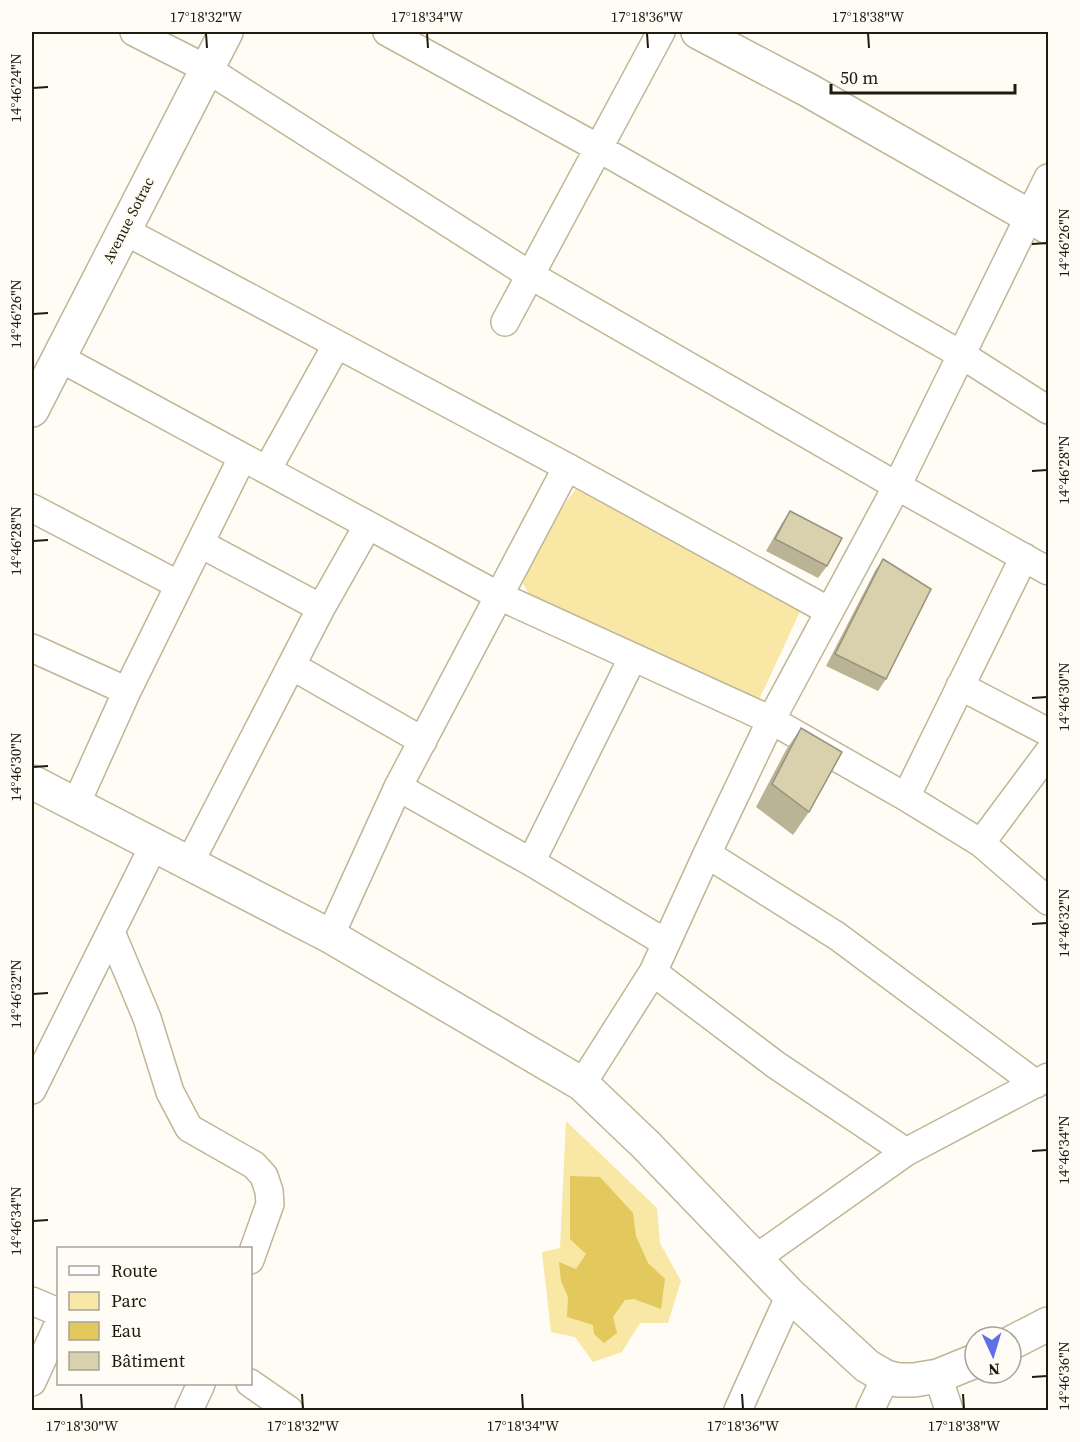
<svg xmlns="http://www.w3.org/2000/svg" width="1080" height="1442" viewBox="0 0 1080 1442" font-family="'Source Serif 4',serif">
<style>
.green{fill:#f8e7a5}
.water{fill:#e3c85e}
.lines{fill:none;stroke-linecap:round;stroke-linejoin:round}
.street-casing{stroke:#beb695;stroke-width:30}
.secondary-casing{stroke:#beb695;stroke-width:36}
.street{stroke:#fff;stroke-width:27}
.secondary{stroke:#fff;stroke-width:33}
.wall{fill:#bbb396}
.building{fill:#d9d0ae;stroke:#98927a;stroke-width:1.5}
.ticks{fill:none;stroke:#1f1c0f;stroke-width:2}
.labels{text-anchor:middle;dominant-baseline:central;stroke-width:6;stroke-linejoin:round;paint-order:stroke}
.street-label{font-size:15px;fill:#1f1c0f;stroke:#fefcf5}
.neatline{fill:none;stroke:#1f1c0f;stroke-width:2}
.ticks-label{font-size:15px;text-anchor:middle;fill:#1f1c0f}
</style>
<rect width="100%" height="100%" fill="#fefcf5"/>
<path class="green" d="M576,489L703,558L803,605L758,702L613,631L533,600L523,584L539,538Z
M566,1121L657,1208L660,1243L681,1281L668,1323H640L622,1352L593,1362L575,1337L551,1332L542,1252L560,1248Z"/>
<path class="water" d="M570,1176L600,1177L633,1213L636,1236L648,1263L665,1279L661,1309L634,1299L625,1300L613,1317L617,1333L604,1343L594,1334L593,1325L567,1317L568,1297L561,1281L559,1262L576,1269L586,1254L570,1239Z"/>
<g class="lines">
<defs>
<path id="street" d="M134,32L207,69L530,275L897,486L1048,571
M387,32L600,149L962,355L1048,410
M123,230L567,467L829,611
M505,322L661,32
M58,357L499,596L771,720L906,797L981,843L1048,901
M267,470L337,344
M32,508L179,585
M201,544L321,608
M32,648L127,691
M292,666L423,741
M960,686L1048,732
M398,787L531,862L666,943
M906,797L1024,557
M76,804L127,691L242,458
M981,843L1048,753
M707,854L837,936L1036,1084
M190,862L321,608L368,525
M531,862L633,657
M111,932L147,1018L170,1092L189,1128L254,1165L264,1176L269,1191L270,1204L250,1260
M330,936L398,787L567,467
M653,972L776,1065L906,1152
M582,1084L653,972L707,854L771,720L897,486L1048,178
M32,1090L154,845
M755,1259L906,1152L1048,1077
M32,1301L58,1312
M938,1376L949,1410
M32,1382L58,1325
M250,1383L289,1410
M189,1410L201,1384
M738,1410L790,1295
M870,1410L886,1377"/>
<path id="secondary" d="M698,32L808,90L1048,227
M32,410L226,32
M32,782L330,936L582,1084L646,1145L790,1295L867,1366L886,1377L898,1380H914L938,1376L975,1361
M1011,1343L1048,1324"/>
</defs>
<use href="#street" class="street-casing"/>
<use href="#secondary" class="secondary-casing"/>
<use href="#street" class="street"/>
<use href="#secondary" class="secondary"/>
</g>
<path class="wall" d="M790,511L827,566L818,578L766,551L782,523Z
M883,559L886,679L878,691L826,666L875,571Z
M801,728L809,812L793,835L756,807L786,750Z"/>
<path class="building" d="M790,511L842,538L827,566L775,539Z
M883,559L931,589L886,679L835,654Z
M801,728L842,752L809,812L772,784Z"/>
<path class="ticks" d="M206,33L207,48M427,33L428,48M647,33L648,48M868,33L869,48M33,88L48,87M1032,244L1047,243M33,314L48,313M1032,471L1047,470M33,541L48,540M1032,698L1047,697M33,767L48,766M1032,924L1047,923M33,994L48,993M1032,1151L1047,1150M33,1221L48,1220M1032,1377L1047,1376M81,1394L82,1409M302,1394L303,1409M522,1394L523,1409M742,1394L743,1409M963,1394L964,1409"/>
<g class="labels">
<g class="street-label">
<text transform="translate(128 220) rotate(-63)">Avenue Sotrac</text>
</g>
</g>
<rect width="1080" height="1442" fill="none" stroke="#fefcf5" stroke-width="66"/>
<rect x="57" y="1247" width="195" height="138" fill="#fefcf5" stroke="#a5a299" stroke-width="1.5"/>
<rect x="69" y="1266" width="30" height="9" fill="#ffffff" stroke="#a5a299" stroke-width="1.5"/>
<text x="111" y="1277" font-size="18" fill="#1f1c0f">Route</text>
<rect x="69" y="1292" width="30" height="18" fill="#f8e7a5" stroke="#a5a299" stroke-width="1.5"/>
<text x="111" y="1307" font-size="18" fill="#1f1c0f">Parc</text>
<rect x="69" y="1322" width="30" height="18" fill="#e3c85e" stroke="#a5a299" stroke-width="1.5"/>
<text x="111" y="1337" font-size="18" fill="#1f1c0f">Eau</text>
<rect x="69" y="1352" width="30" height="18" fill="#d9d0ae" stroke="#a5a299" stroke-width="1.5"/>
<text x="111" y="1367" font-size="18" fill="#1f1c0f">Bâtiment</text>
<g transform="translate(993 1355) rotate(176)"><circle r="28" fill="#fefcf5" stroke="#a5a299" stroke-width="1.5"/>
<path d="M0-4.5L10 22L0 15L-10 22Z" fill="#5f6fe7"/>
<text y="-9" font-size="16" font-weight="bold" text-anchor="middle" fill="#1f1c0f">N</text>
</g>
<path d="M831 84v9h184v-9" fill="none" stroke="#1f1c0f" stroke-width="3"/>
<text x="840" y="84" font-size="18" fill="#1f1c0f" stroke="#fefcf5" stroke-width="4.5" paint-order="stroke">50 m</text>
<rect x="33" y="33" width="1014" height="1376" class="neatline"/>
<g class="ticks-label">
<text x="206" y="22">17°18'32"W</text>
<text x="427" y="22">17°18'34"W</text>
<text x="647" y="22">17°18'36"W</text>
<text x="868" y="22">17°18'38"W</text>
<text transform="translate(16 88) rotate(-90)" y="5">14°46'24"N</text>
<text transform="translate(1064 243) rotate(-90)" y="5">14°46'26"N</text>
<text transform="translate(16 314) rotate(-90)" y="5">14°46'26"N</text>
<text transform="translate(1064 470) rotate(-90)" y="5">14°46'28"N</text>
<text transform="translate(16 541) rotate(-90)" y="5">14°46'28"N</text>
<text transform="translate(1064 697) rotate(-90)" y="5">14°46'30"N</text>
<text transform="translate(16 767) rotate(-90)" y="5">14°46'30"N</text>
<text transform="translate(1064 923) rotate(-90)" y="5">14°46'32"N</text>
<text transform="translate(16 994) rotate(-90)" y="5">14°46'32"N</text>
<text transform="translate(1064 1150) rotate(-90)" y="5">14°46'34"N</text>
<text transform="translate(16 1221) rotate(-90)" y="5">14°46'34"N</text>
<text transform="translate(1064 1376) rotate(-90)" y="5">14°46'36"N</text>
<text x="82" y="1431">17°18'30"W</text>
<text x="303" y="1431">17°18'32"W</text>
<text x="523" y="1431">17°18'34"W</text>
<text x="743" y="1431">17°18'36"W</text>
<text x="964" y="1431">17°18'38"W</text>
</g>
</svg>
